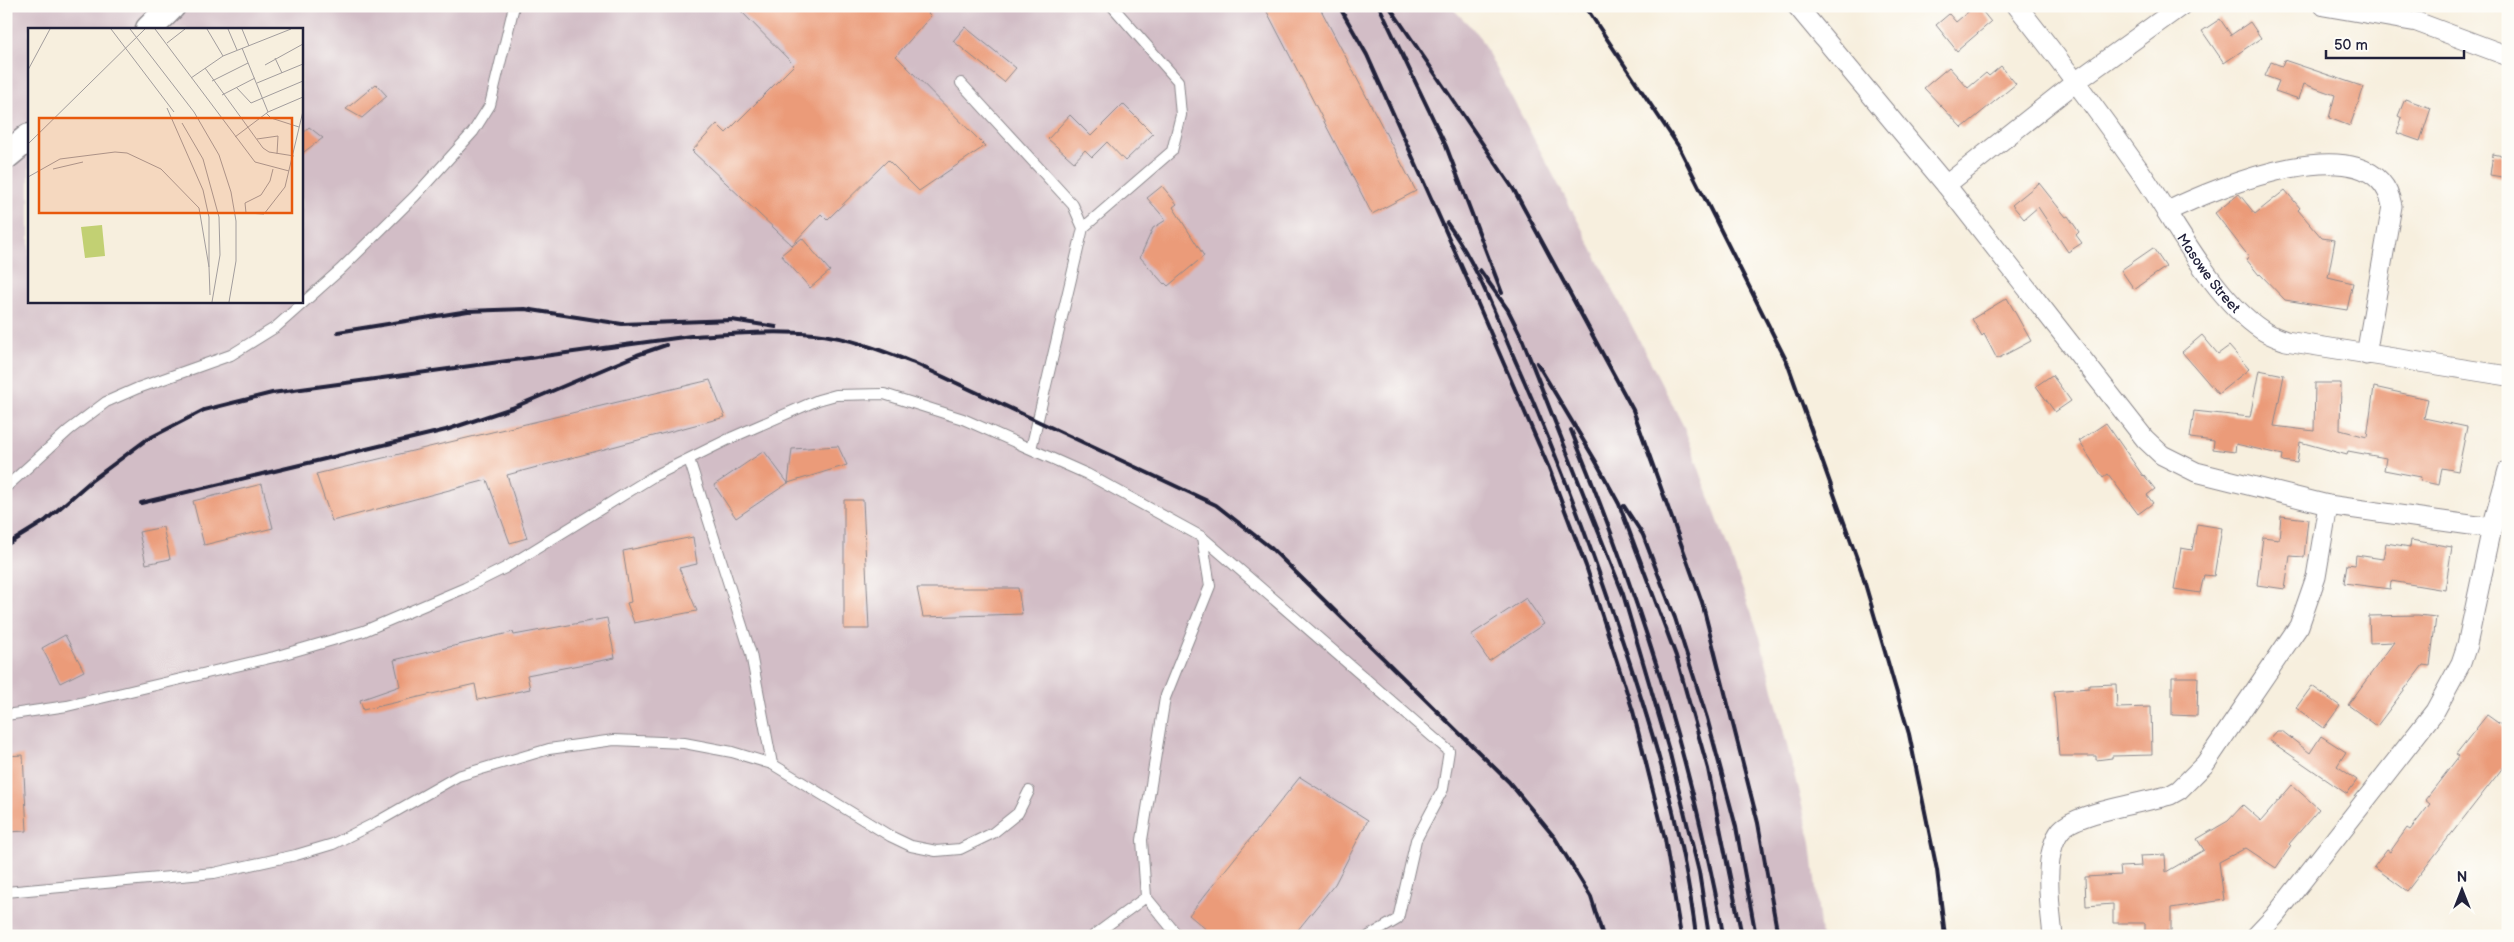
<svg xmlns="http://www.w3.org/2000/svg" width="2514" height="942" viewBox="0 0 2514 942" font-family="'Balsamiq Sans',sans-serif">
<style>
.industrial{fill:#d2bdc6;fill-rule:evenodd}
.building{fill:#eb9b79}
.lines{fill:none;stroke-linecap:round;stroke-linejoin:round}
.lane-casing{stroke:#8c888c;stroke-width:12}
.street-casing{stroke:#8c888c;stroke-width:21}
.secondary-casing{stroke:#8c888c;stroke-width:29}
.lane{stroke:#fff;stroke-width:10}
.street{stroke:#fff;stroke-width:19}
.secondary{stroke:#fff;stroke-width:26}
.rail{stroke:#22223b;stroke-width:4}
.labels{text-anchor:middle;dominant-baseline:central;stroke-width:4;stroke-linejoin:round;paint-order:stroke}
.street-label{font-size:14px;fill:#22223b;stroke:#fdfcf7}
.inset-road{fill:none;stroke:#a29d9d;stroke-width:1}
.view{fill:#e8590c;fill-opacity:0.15;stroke:#e8590c;stroke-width:2.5}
.inset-edge{fill:none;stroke:#22223b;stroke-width:2.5}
</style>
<rect width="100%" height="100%" fill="#fdfcf7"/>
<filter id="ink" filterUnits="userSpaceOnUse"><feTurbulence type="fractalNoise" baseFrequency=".02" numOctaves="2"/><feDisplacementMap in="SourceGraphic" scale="10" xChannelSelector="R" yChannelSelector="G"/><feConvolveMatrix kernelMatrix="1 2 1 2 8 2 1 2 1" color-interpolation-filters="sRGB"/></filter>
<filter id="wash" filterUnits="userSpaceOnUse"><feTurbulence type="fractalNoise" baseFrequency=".0096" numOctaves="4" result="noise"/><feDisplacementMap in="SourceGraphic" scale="20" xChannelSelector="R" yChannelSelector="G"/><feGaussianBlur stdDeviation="1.12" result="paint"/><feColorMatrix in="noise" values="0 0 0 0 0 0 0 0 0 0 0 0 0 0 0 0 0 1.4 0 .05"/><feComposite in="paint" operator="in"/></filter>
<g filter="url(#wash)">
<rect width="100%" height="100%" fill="#f7efde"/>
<path class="industrial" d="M6,6H1450L1478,34L1581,227L1684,427L1760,637L1811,842L1821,936H6ZM29,29H301V301H29Z"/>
<g id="blocks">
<path class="building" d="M736,6H921L931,16L896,56L985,146L919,191L888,160L827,220L821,214L792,245L692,151L717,124L726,133L794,65Z
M1264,6H1319L1416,191L1372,214Z
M1975,6H1978L1991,22L1957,51L1936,25L1949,14L1956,22Z
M2220,19L2231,35L2250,22L2261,38L2224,63L2202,31Z
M965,27L1016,68L1004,82L953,41Z
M2284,60L2364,87L2350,126L2329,118L2335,95L2304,84L2299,99L2275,91L2279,81L2265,76L2271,62L2282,66Z
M2001,66L2016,84L1962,128L1924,88L1949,67L1968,88L1986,73L1989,76Z
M376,84L387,96L362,118L346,109Z
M2405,99L2431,108L2420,141L2397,133L2402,118L2398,116Z
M1123,104L1153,134L1125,161L1107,142L1092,157L1085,150L1074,162L1048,139L1070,115L1091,136Z
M309,127L323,138L301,154V136Z
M2493,154L2508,157V178L2490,175Z
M2039,183L2066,217L2068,216L2079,232L2076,235L2082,243L2068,252L2038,207L2024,219L2012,205Z
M1162,186L1177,204L1173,207L1204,256L1168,286L1165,283L1164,284L1140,257L1153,228L1166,220L1147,198Z
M2285,190L2300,208L2298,210L2322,238L2335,240L2328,277L2353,283L2347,310L2285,300L2260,274L2259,275L2246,259L2249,257L2215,213L2239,194L2255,214Z
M802,238L830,271L810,288L781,255Z
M2153,248L2166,267L2134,289L2121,270Z
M2007,298L2031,341L1997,359L1984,334L1982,336L1972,319Z
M2202,335L2218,354L2229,346L2249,369L2218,394L2182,352Z
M2259,370L2284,375L2274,426L2314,431L2315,383H2341L2340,430L2367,437L2374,387L2428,399L2424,418L2467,427L2458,471L2442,468L2439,485L2420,481L2421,477L2384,470L2386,458L2348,451L2347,455L2300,442L2297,463L2282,461L2283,455L2236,444L2235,452L2213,449L2214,441L2190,438L2194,411L2250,417Z
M2052,375L2071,401L2055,412L2036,386Z
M710,380L725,417L507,475L527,538L510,543L487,480L332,521L316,474Z
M2106,423L2143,476L2144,475L2155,489L2147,495L2153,503L2138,514L2108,474L2103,478L2079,441Z
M838,446L847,465L788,483L792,449Z
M764,451L788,483L736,518L714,485Z
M262,484L273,528L204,545L193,501Z
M844,500H863L869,629H844Z
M2281,516L2308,519L2304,557L2290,556L2285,589L2257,585L2263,537L2279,539Z
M2197,524L2222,528L2214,576L2204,575L2200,593L2174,589L2181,548L2192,550Z
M163,527L170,559L146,564L139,532Z
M693,537L697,564L679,568L697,611L634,623L627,603L631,602L623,551Z
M2411,540L2452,547L2445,590L2391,581L2390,589L2344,583L2347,564L2355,565L2356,555L2383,559L2386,543L2410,547Z
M917,588H1018L1022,614L923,617Z
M1526,598L1544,624L1489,661L1471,635Z
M2418,615L2436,617L2430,666L2423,665L2377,726L2348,705L2394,642L2370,643L2369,616Z
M607,618L615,658L527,675L530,689L478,700L475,684L363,710L360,700L400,686L394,660L513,632L514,635Z
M65,635L84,671L60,683L42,648Z
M2172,677H2198L2197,716L2172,715Z
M2116,684L2117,708L2151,707L2152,755L2112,756V758L2096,760V756H2059L2054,691L2089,688V685Z
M2312,686L2340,706L2324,728L2296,708Z
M2487,715L2508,730V761L2407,891L2374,867L2387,850L2390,852L2407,828L2410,830L2430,804L2425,800L2459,756L2456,754Z
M2277,731H2282L2310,753L2321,736L2346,752L2337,766L2357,780L2347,794L2269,740Z
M23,755L27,831L6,832V756Z
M1300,777L1368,820L1335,884L1293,936H1214L1189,915Z
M2292,785L2319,809L2289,844L2291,846L2276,868L2246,848L2219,862L2224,900L2171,908V931L2145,932V923H2113V904L2086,906L2085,877L2121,875L2120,867L2141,866L2140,856L2165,855L2166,872L2204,850L2197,839L2228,821L2243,805L2261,821Z"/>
</g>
</g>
<g filter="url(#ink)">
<use href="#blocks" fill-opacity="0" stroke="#8c888c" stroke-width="1"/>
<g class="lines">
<defs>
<path id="lane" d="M961,83L1073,205L1083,228L1031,449
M1083,228L1172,151L1181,115L1178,81L1112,6
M689,459L751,654L772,764
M6,487L69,430L106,402L138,388L231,355L276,327L340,270L415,196L473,132L490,105L514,6
M1202,537L1449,751L1443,789L1416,840L1398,919L1369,936
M6,715L67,706L274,657L364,631L465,588L505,568L654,476L733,437L818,400L836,395L884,394L963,419L1087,474L1202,537L1210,586L1165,698L1142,840L1146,897L1178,936
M6,892L214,873L296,855L333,844L377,822L458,776L549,749L614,740L684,743L732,752L772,764L890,836L911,846L936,851L960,849L993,833L1018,813L1029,791
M1093,936L1146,897"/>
<g id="street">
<path d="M1797,6L1946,185L2145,439L2162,455L2196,472L2328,505L2492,528"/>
<path id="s1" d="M2017,6C2060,60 2100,114 2140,171C2174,220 2212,297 2262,330C2269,335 2278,338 2286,341L2508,376"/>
<path d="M2324,6L2417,22L2508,56"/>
<path d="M1946,185L2077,81L2181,6"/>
<path d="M2168,211C2215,188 2376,120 2392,206L2366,355"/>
<path d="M2053,936C2050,908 2042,853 2061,830C2077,812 2144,803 2170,795L2179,790L2205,764L2299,626L2316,577L2328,505"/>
<path d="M2256,936L2274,917L2435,711L2461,663L2467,645L2492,528L2508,470"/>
</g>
<path id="secondary" d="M149,29L172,6
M6,156L29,137"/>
</defs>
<use href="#lane" class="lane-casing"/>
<use href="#street" class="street-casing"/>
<use href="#secondary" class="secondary-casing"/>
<use href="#lane" class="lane"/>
<use href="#street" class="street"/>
<use href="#secondary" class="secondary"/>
<path class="rail" d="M1339,6L1367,55L1468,281L1549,468L1586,566L1633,711L1665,839L1681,936
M1379,6L1446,146L1502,293
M1389,6L1514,190L1633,410L1702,602L1758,823L1778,936
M1585,6L1679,147L1787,362L1861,570L1909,734L1937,870L1945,936
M1447,223C1479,267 1497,320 1519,369C1556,452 1587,536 1616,622C1651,724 1683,829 1696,936
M1480,270L1508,310L1521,336L1623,594L1670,754L1699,872L1709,936
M338,332L468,311L525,309L622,324L732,320L776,327
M1537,363L1595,460L1619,504L1676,656L1708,769L1742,936
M1571,430C1624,560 1670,691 1701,828C1709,864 1718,899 1723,936
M141,503L446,430L512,408L637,355L666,345
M1624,506L1643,535L1675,618L1707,718L1736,827L1756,936
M6,545L45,521L91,481L146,440L204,410L272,393L691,336C732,334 773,330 814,334C848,337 883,351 914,363L1216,505L1271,548L1509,782L1555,838L1591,897L1603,936"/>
</g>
</g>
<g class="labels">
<g class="street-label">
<text stroke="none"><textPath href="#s1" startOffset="329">Masowe Street</textPath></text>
</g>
</g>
<g transform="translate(28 28)">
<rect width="275" height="275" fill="#f7efde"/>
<path d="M74,197L77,228L57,230L53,199Z" fill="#c2d073"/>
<path class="inset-road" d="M83,1L146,84M102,1L166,84L191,127L203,164L208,193V233L201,274M127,1L227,134L261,143M179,1L195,28M200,1L209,22M214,1L221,18M139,15L157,1M214,20L240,84M247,30L254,45M237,37L275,16M177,40L235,120L241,124L266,128M0,42L22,1M163,50L195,28L263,1M184,53L220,35M229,55L275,36M208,59L223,75L275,53M194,67L227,50M238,85L243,90L271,99M154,95L175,131L191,189L192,227L184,274M207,109L240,84L275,69M229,111L250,108L249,126M0,116L117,1M25,141L55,134M245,141L242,153L233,167L217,175L218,185L236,186L257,159L275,83M0,149L32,131L87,124L99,125L133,141L171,180L181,239V189L175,162L139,80M181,239L182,267"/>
<path class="view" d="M11,90H264V185H11Z"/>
<rect width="275" height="275" class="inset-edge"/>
</g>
<rect width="2514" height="942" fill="none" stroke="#fdfcf7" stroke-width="25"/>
<g transform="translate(2462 890)" stroke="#fdfcf7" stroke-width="4" paint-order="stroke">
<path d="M0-4L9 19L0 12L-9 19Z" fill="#22223b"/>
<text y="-8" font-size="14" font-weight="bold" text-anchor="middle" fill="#22223b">N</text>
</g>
<path d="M2326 50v8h138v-8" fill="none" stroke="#22223b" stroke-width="2.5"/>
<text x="2334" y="50" font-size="15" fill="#22223b" stroke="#fdfcf7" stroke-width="4" paint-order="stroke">50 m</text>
</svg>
